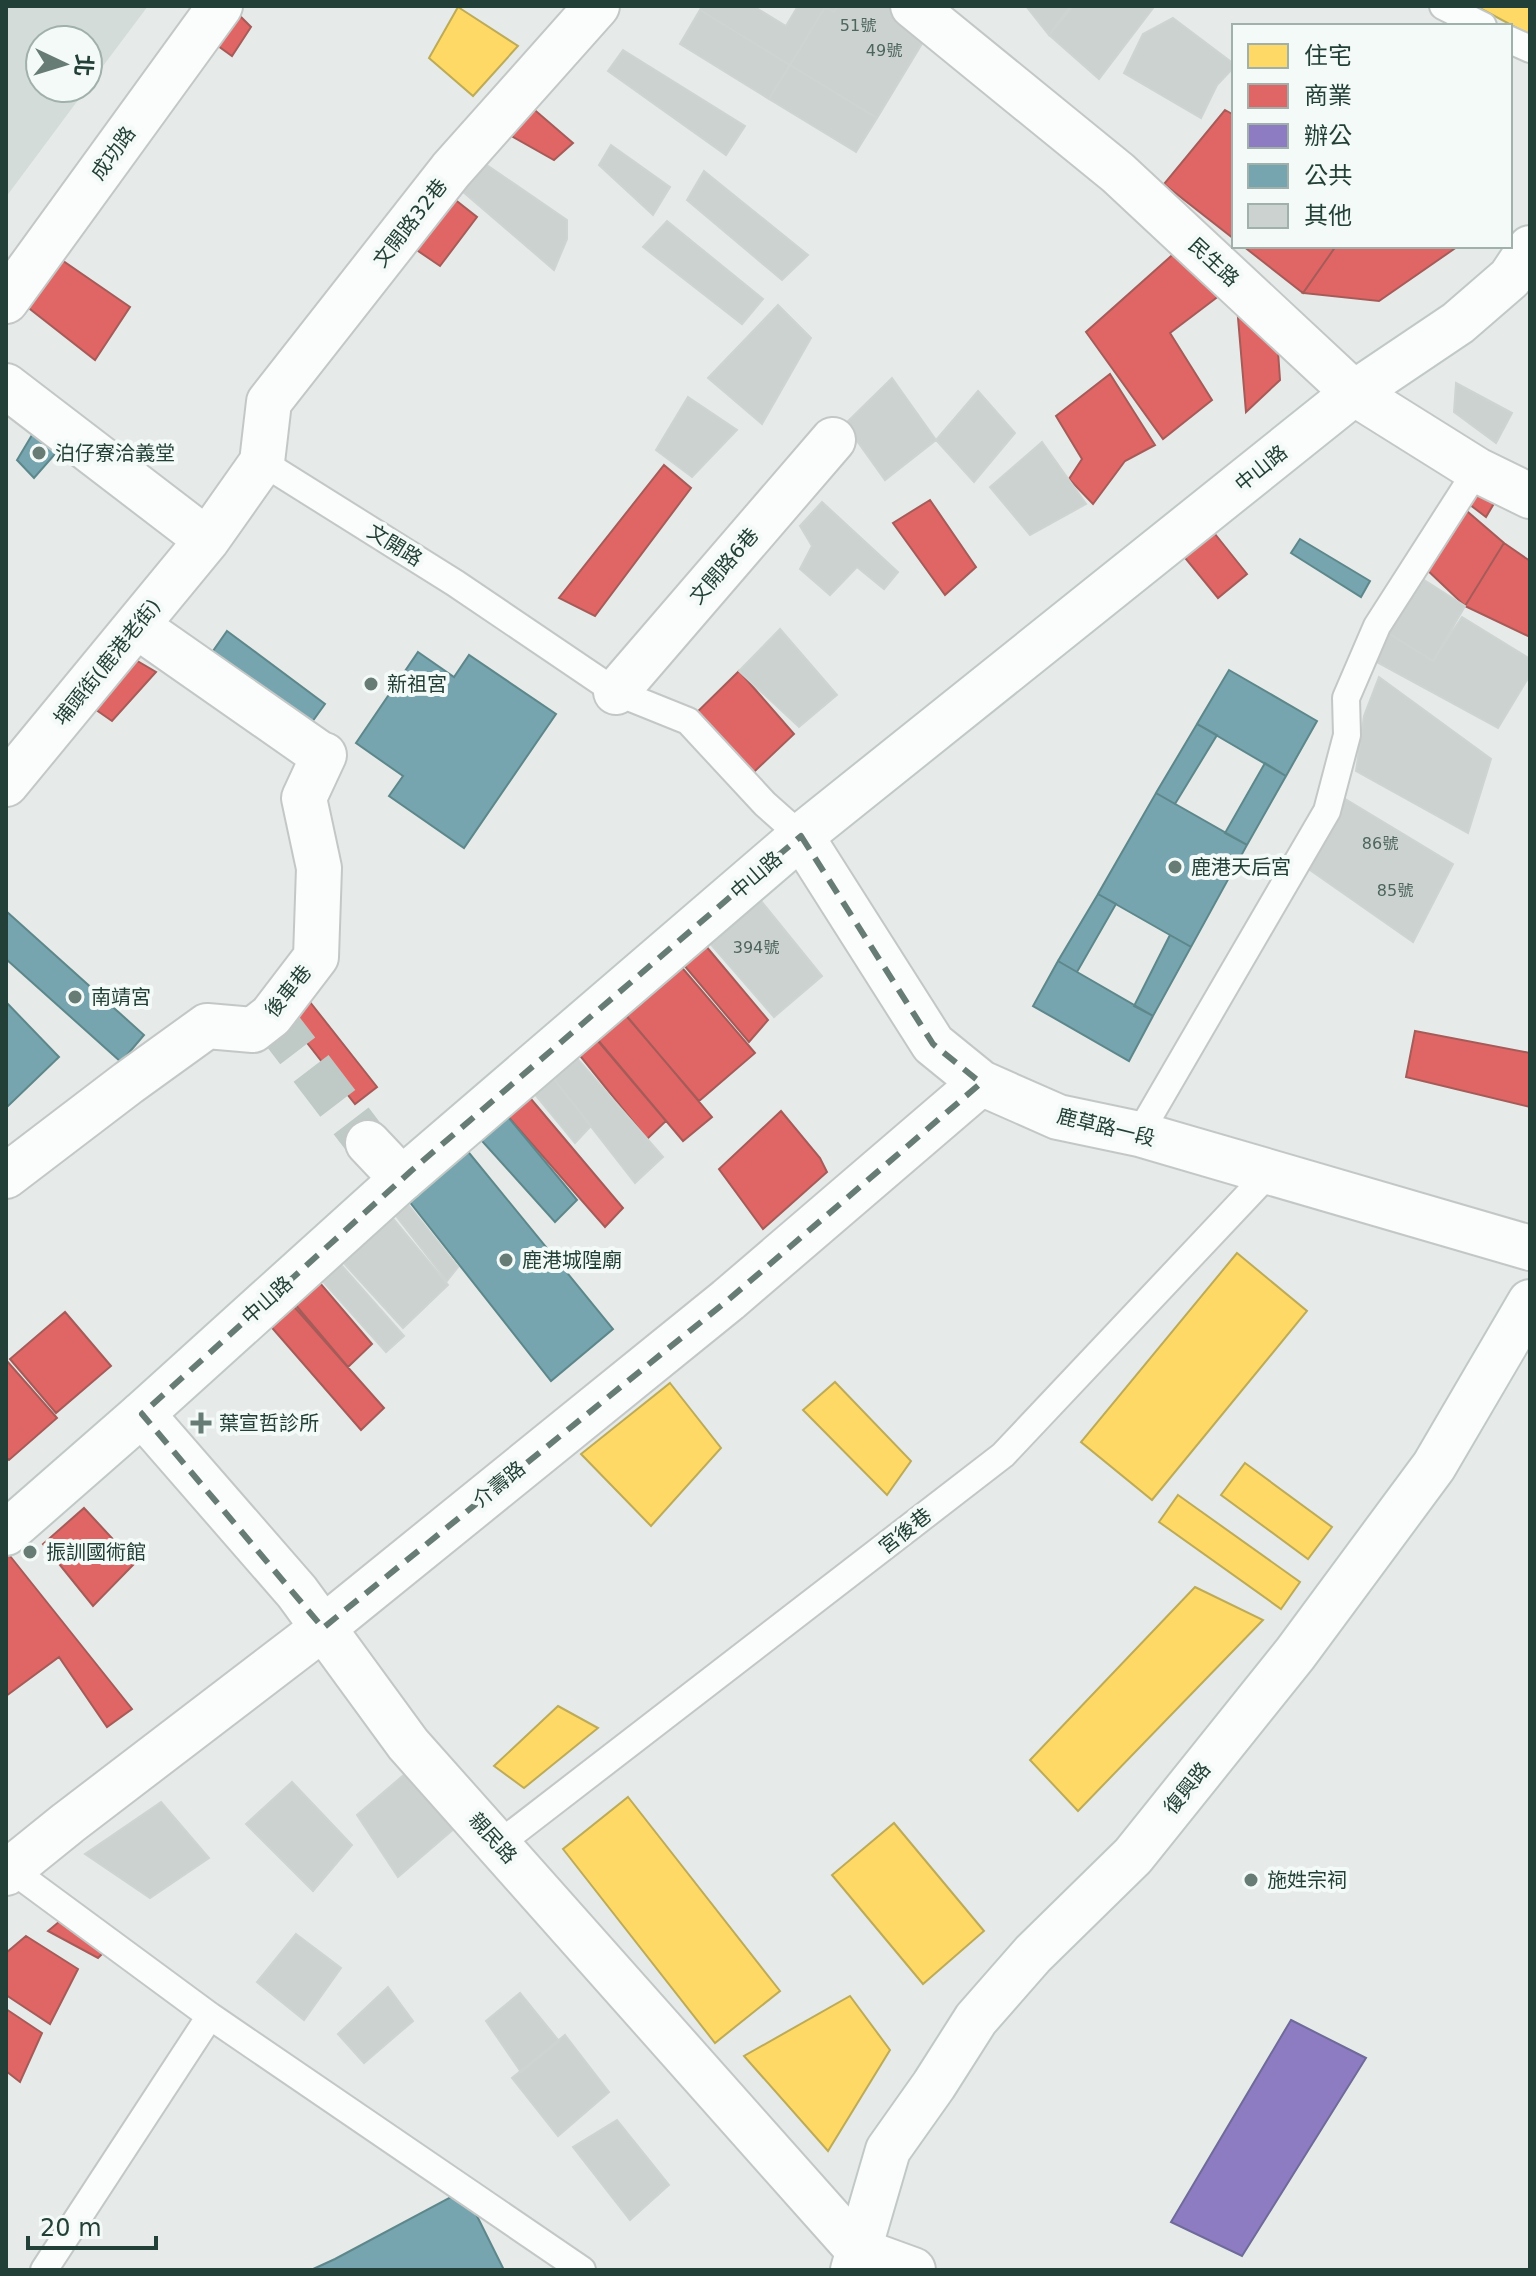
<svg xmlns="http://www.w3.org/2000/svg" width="1536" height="2276" viewBox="0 0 1536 2276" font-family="'DejaVu Sans','Noto Sans TC',sans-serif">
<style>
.built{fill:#d3dcd8}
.homes{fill:#ffd966;stroke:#bdab58;stroke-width:2}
.shops{fill:#e06666;stroke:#a75b58;stroke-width:2}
.offices{fill:#8e7cc3;stroke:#6e6a99;stroke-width:2}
.public{fill:#76a5af;stroke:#5d878b;stroke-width:2}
.building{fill:#ccd2cf;stroke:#ced4d1;stroke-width:2}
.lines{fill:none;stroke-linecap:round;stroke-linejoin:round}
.street-tunnel{stroke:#bfc9c5;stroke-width:44;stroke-dasharray:44 22;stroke-linecap:butt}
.lane-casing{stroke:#c3c8c6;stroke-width:30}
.street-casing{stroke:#c3c8c6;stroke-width:48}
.secondary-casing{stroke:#c1c9c6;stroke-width:48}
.lane{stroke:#fbfcfc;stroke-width:26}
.street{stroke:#fbfcfc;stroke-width:44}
.secondary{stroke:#fbfcfc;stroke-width:44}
.marked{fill:none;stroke:#677c75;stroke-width:6;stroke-dasharray:16 10;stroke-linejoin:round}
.poi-dot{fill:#677c75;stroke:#f4faf7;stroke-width:3}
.labels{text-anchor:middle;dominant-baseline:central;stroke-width:8;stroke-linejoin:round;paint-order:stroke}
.number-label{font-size:16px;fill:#4d655e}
.street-label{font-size:20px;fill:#224037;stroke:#f4faf7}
.poi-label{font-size:20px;fill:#224037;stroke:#f4faf7;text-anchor:start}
</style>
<rect width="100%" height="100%" fill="#e6ebe9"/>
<path class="built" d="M6,6H148L88,86V40H40V88H87L6,197Z"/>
<path class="homes" d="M1476,6H1530V35Z
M458,7L518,46L473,96L429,58Z
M1237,1253L1307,1311L1152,1500L1081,1442Z
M835,1382L911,1461L887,1495L803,1410Z
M670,1383L721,1448L651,1526L581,1454Z
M1245,1463L1332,1527L1308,1559L1221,1495Z
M1178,1495L1300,1582L1281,1609L1159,1522Z
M1195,1587L1263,1620L1078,1811L1030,1760Z
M558,1706L598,1728L524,1788L494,1766Z
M628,1797L780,1991L715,2043L563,1849Z
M894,1823L984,1931L923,1984L832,1875Z
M850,1996L890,2050L828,2151L744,2056Z"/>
<path class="shops" d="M230,6L251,27L232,56L200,33Z
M530,106L573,143L554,160L492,125Z
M1225,110L1234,115V239L1164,184Z
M425,176L477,217L440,266L386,229Z
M1243,246H1336L1303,293Z
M1336,246H1450L1454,249L1379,301L1303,293Z
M1179,249L1228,289L1170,333L1212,400L1163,439L1086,332Z
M53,254L130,307L95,360L21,302Z
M1237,306L1277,337L1280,380L1246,412Z
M1110,374L1155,445L1125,461L1093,504L1069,479L1082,459L1056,416Z
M664,465L691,488L595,616L559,598Z
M1477,480L1499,495L1486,517L1461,498Z
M930,500L976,567L945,595L893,523Z
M1461,506L1504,543L1465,606L1423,566Z
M1211,529L1247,574L1218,598L1181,553Z
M1504,543L1530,561V637L1465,606Z
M122,652L156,672L112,721L82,700Z
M739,671L794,734L738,787L688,721Z
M700,939L768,1020L749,1042L678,958Z
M678,963L755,1053L699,1101L622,1011Z
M306,997L377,1087L355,1104L290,1021Z
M615,1002L712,1117L683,1141L587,1027Z
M1415,1031L1530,1053V1107L1406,1077Z
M592,1034L666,1121L647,1139L573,1047Z
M520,1086L623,1208L605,1227L498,1105Z
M781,1111L820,1158L827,1172L763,1229L719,1169Z
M308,1269L372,1344L348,1367L283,1290Z
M281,1292L384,1408L361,1430L260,1314Z
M65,1312L111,1366L56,1413L10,1359Z
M6,1360L57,1418L9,1460L6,1457Z
M84,1508L135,1563L93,1606L43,1544Z
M6,1551L132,1709L107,1727L59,1657L6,1696Z
M66,1916L107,1949L98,1958L48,1931Z
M26,1936L78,1969L50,2024L6,1995V1953Z
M6,2009L42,2033L20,2082L6,2071Z"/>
<path class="offices" d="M1291,2020L1366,2058L1242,2256L1171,2222Z"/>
<path class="public" d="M38,425L63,445L34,478L17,460Z
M1300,539L1370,581L1361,597L1291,553Z
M227,631L325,704L304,733L206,661Z
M418,652L454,677L469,655L556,714L464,848L389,796L403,776L356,743Z
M1229,670L1317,721L1286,776L1197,724Z
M1197,724L1217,735L1175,804L1156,793Z
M1265,763L1286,776L1247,845L1225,833Z
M1156,793L1247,845L1191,947L1098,894Z
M1098,894L1116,904L1077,972L1058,961Z
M6,911L144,1035L121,1062L6,959Z
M1170,935L1191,947L1153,1016L1134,1006Z
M1058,961L1153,1016L1129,1061L1033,1006Z
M6,1002L59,1057L6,1108Z
M498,1105L577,1200L555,1222L473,1131Z
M461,1143L613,1329L551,1381L401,1191Z
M464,2190L504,2270H311L335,2259Z"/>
<path class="building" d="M702,6H753L786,26L798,6H838L834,12L825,7L790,65L700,10Z
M838,6H898L932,27L877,118L790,65L825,7L834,12Z
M1026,6H1070L1049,35Z
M1073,6H1151L1153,8L1099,79L1049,35Z
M700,10L790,65L769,99L680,44Z
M1173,18L1234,64V67L1217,85L1201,118L1124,73L1143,34Z
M623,50L745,126L726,155L608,71Z
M790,65L877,118L856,152L769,99Z
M611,145L670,187L653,215L599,165Z
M481,161L567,220V239L554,270L462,191Z
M704,171L808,255L782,280L687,200Z
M667,221L763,299L742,324L643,247Z
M778,305L811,338L762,424L708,378Z
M892,378L936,440L885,480L845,424Z
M1456,383L1512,413L1496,443L1454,412Z
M978,391L1015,433L974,482L936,440Z
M688,397L737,430L692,477L656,450Z
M1042,442L1086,504L1030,535L990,487Z
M822,502L898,572L884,589L857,567L830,595L800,569L812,546L800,526Z
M1410,571L1465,606L1433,661L1377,626Z
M1462,617L1530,659V675L1498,728L1364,655L1377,626L1433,661Z
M780,629L837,695L799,727L739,671Z
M1379,677L1491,759L1468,833L1356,771L1364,716Z
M1342,797L1453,864L1413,942L1307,868Z
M757,896L822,976L774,1017L708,941Z
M568,1048L663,1157L635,1183L547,1070Z
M547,1070L591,1126L575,1143L528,1086Z
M402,1197L458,1267L447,1281L389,1207Z
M381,1204L448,1285L403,1328L330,1248Z
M328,1250L404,1336L386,1352L310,1267Z
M413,1767L462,1822L398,1877L357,1815Z
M292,1782L352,1845L313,1891L246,1824Z
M161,1802L209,1858L150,1898L85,1854Z
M296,1934L341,1968L304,2020L257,1982Z
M388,1987L413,2021L364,2063L338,2034Z
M520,1993L559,2041L521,2072L486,2021Z
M565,2035L609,2092L558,2136L512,2078Z
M617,2120L669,2185L630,2220L573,2147Z"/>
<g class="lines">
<path class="street-tunnel" d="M271,1016L368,1143"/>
<defs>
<path id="lane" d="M1443,6L1483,26
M1510,40L1530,49
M262,462L455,583L616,692L688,721L765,804L801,836
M1139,1134L1327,811L1347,735L1346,698L1377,626L1477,470
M499,1844L1003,1455L1270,1172
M12,1870L210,2016L582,2270
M44,2270L210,2016"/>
<path id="street" d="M913,6L1118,173L1354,393L1477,470L1530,496
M6,301L220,6
M6,386L207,540
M137,626L323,756
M616,692L833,440
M6,784L207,540L262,462L269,402L451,170L597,6
M801,836L933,1044L981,1083L1058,1117L1139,1134L1530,1248
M368,1143L402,1179
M6,1176L128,1083L207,1026L253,1030L271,1016L316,957L319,868L304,798L324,755
M142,1414L297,1592L408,1744L858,2250L913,2270
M6,1873L68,1823L323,1628L728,1300L981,1083"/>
<path id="secondary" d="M6,1533L142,1414L402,1179L801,836L1354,393L1458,323L1510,278L1530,248
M853,2270L888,2150L934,2085L976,2019L1033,1954L1133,1856L1295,1654L1434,1466L1530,1302"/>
</defs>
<use href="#lane" class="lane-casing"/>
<use href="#street" class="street-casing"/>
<use href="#secondary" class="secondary-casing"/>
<use href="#lane" class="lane"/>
<use href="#street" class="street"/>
<use href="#secondary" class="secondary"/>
</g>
<path class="marked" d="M801,836L933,1044L981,1083L728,1300L323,1628L142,1414L411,1171Z"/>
<g class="poi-dot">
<circle cx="39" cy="453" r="8"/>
<circle cx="371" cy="684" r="8"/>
<circle cx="1175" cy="867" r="8"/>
<circle cx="75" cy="997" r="8"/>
<circle cx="506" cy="1260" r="8"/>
<path d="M197 1411h8v8h8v8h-8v8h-8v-8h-8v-8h8z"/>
<circle cx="30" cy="1552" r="8"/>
<circle cx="1251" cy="1880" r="8"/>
</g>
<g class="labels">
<g class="number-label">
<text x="858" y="25">51號</text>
<text x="884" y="50">49號</text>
<text x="1380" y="843">86號</text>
<text x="1395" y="890">85號</text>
<text x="756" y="947">394號</text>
</g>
<g class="street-label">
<text transform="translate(113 153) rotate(-54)">成功路</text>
<text transform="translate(410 223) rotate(-52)">文開路32巷</text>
<text transform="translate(1214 262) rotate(43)">民生路</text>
<text transform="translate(1261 468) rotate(-39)">中山路</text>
<text transform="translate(395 545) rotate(32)">文開路</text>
<text transform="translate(724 566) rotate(-49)">文開路6巷</text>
<text transform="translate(107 662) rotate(-51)">埔頭街(鹿港老街)</text>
<text transform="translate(756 875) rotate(-41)">中山路</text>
<text transform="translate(288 991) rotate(-51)">後車巷</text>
<text transform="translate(1106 1127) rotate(14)">鹿草路一段</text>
<text transform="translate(267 1300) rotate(-42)">中山路</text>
<text transform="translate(499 1484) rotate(-39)">介壽路</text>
<text transform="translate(905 1531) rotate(-38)">宮後巷</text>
<text transform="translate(1187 1788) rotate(-51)">復興路</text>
<text transform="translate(493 1838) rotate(48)">親民路</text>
</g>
<g class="poi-label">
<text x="55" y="453">泊仔寮洽義堂</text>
<text x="387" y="684">新祖宮</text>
<text x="1191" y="867">鹿港天后宮</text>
<text x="91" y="997">南靖宮</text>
<text x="522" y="1260">鹿港城隍廟</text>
<text x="219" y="1423">葉宣哲診所</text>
<text x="46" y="1552">振訓國術館</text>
<text x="1267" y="1880">施姓宗祠</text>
</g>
</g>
<rect width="1536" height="2276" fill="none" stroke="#224037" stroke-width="16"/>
<rect x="1232" y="24" width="280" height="224" fill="#f4faf7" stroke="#a0b0aa" stroke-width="2"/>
<rect x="1248" y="44" width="40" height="24" fill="#ffd966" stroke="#a0b0aa" stroke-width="2"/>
<text x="1304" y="64" font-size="24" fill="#224037">住宅</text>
<rect x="1248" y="84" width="40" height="24" fill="#e06666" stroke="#a0b0aa" stroke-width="2"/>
<text x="1304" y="104" font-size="24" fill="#224037">商業</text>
<rect x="1248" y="124" width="40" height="24" fill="#8e7cc3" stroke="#a0b0aa" stroke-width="2"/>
<text x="1304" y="144" font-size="24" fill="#224037">辦公</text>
<rect x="1248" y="164" width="40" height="24" fill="#76a5af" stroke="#a0b0aa" stroke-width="2"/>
<text x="1304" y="184" font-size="24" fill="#224037">公共</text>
<rect x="1248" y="204" width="40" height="24" fill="#ccd2cf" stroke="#a0b0aa" stroke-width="2"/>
<text x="1304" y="224" font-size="24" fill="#224037">其他</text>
<g transform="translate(64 64) rotate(94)"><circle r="38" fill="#f4faf7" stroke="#a0b0aa" stroke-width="2"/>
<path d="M0-6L14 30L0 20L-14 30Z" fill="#677c75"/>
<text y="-12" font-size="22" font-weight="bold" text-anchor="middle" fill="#224037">北</text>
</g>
<path d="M28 2236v12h128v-12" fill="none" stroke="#224037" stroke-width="4"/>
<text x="40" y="2236" font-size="24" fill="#224037" stroke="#f4faf7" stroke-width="6" paint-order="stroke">20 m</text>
</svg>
